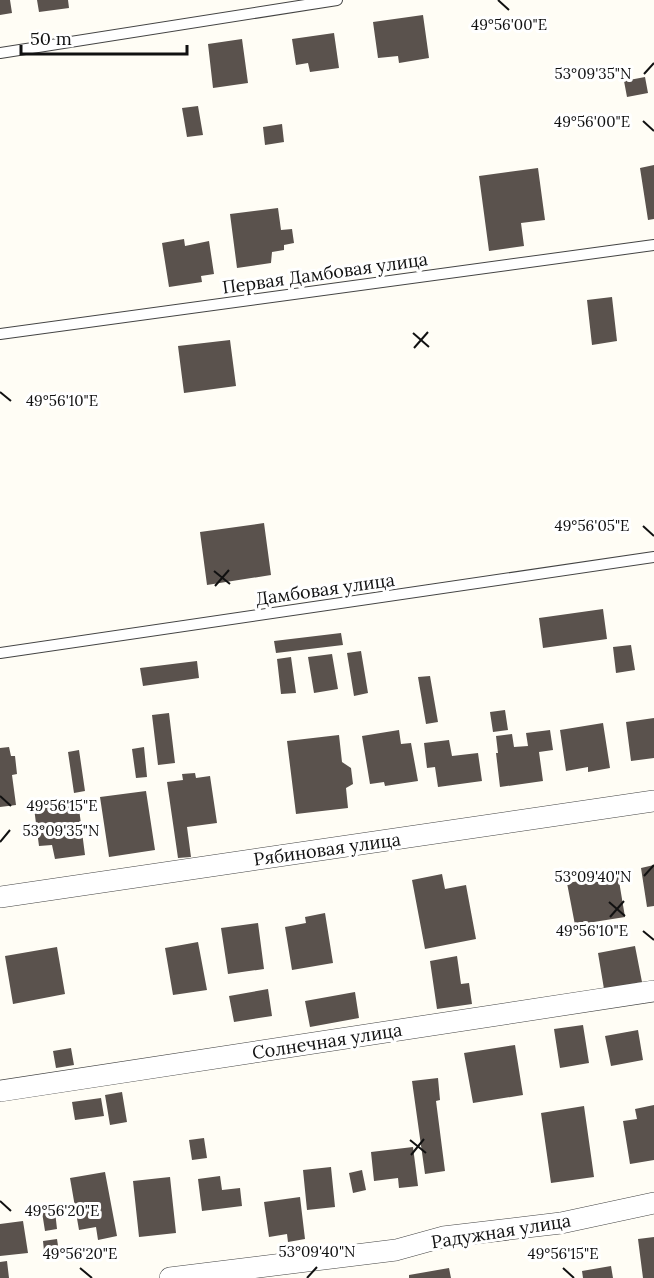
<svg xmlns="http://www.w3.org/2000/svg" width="654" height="1278" viewBox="0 0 654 1278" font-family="Lora,serif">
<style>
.building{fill:#5a524d}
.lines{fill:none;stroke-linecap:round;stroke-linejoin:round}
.service-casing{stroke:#444;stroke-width:12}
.minor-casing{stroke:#444;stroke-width:22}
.service{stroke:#fff;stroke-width:10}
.minor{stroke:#fff;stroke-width:21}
.ticks{fill:none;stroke:#111;stroke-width:2}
.labels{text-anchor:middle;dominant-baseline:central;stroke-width:6;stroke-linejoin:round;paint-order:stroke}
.street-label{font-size:18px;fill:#111;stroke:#fff}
.ticks-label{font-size:15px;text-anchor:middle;fill:#111;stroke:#fff;stroke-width:6;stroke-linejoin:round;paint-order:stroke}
</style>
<rect width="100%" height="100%" fill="#fffdf5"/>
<path class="building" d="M0,0H10L12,13L0,15Z
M37,0H68L69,8L39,12Z
M423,15L429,58L399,63L398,56L378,58L373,22Z
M334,33L339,68L310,72L308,63L296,65L292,39Z
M242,39L248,83L213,88L208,44Z
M645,77L648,93L627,97L624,81Z
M198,106L203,135L187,137L182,108Z
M282,124L284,142L265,145L263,127Z
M654,165V219L648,220L640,168Z
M538,168L545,220L521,223L524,246L489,251L479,176Z
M278,208L281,230L292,229L294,243L284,245V250L272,252L271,263L237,268L230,214Z
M184,239L185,246L209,241L214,274L201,276L202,282L169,287L162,243Z
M612,297L617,341L592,345L587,300Z
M230,340L236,386L184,393L178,346Z
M264,523L271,575L207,585L200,532Z
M603,609L607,639L543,648L539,618Z
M341,633L343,645L276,653L274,641Z
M631,645L635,670L616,673L613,647Z
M361,651L368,693L354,696L347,653Z
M332,654L338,689L314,693L308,657Z
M291,657L296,693L281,694L277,659Z
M197,661L199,678L143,686L140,668Z
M430,676L438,722L426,724L418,677Z
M505,710L508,730L493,732L490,712Z
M169,713L175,763L158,765L152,715Z
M654,718V758L631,761L626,722Z
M603,723L610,768L588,772V767L566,771L560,730Z
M399,730L401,744L411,743L418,781L385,786L384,782L370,784L362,736Z
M550,730L553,750L539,752L543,781L500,787L496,753H498L496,736L512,734L514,747L528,746L526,733Z
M339,735L342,762L351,768L353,784L346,788L348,808L296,814L287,741Z
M449,740L452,756L478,753L482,781L438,787L435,767L427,768L424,743Z
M9,747L11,756H15L17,774L12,775L16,805L0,807V748Z
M144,747L147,777L136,778L132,749Z
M79,750L85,791L74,793L68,752Z
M195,773L196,778L210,776L217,823L187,827L191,857L178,858L167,782L183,780L182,774Z
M146,791L155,850L109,857L100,797Z
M78,801L85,855L55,859L52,845L39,846L34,808Z
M654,865V906L647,907L641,868Z
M442,874L445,889L466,885L476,939L425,949L412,880Z
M618,875L625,917L575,925L567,883Z
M325,913L333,963L292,970L285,927L306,923L305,917Z
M258,923L264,969L228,974L221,928Z
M198,942L207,990L173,995L165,948Z
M635,946L642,982L604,989L598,953Z
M57,947L65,994L13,1004L5,956Z
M457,956L461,984L469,983L472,1004L437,1009L430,961Z
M268,989L272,1016L234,1022L229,996Z
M355,992L359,1018L310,1027L305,1001Z
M583,1025L589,1063L560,1068L554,1029Z
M638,1030L643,1060L611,1066L605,1036Z
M515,1045L523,1095L473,1103L464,1053Z
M71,1048L74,1065L56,1068L53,1051Z
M438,1078L440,1100L436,1101L445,1171L425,1174L412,1081Z
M122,1092L127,1122L110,1125L105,1095Z
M101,1098L104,1116L75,1120L72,1102Z
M654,1105V1160L630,1164L623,1121L637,1119L635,1109Z
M584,1106L594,1177L551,1183L541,1113Z
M204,1138L207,1158L192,1160L189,1140Z
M413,1147L418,1186L399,1188L398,1178L374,1181L371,1152Z
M331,1167L335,1207L307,1210L303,1170Z
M362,1170L366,1190L353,1193L349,1173Z
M105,1172L117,1236L98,1240L96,1227L79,1230L70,1178Z
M220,1176L222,1190L240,1188L242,1206L202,1211L198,1179Z
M170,1177L176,1233L139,1237L133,1181Z
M300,1197L305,1239L288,1242L287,1234L269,1237L264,1202Z
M55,1211L57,1229L45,1231L42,1212Z
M23,1221L28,1253L0,1256V1224Z
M654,1237V1278H643L638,1239Z
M57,1239L60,1259L45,1261L43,1241Z
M7,1261L9,1278H0V1262Z
M611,1266L613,1278H583L582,1271Z
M449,1268L451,1278H409V1275Z"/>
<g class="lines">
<defs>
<path id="service" d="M0,53L337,0
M0,334L654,245
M0,653L654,557"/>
<path id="minor" d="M0,897L654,801
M0,1091L654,991
M170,1278L396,1250L443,1237L561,1223L654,1203"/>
</defs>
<use href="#service" class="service-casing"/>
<use href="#minor" class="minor-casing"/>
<use href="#service" class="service"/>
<use href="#minor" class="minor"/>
</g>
<path class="ticks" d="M498,0L509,10M644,74L654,63M643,121L654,131M413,333L429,347M414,348L428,332M0,392L11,401M643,526L654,536M214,571L230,584M215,586L229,570M0,796L11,806M0,842L10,830M644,876L654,865M609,902L625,916M610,917L624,901M643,931L654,940M410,1140L426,1153M411,1155L424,1139M0,1201L11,1211M80,1268L92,1278M563,1268L574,1278M307,1278L317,1267"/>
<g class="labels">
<g class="street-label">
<text transform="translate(325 273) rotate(-8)">Первая Дамбовая улица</text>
<text transform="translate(325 589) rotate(-8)">Дамбовая улица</text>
<text transform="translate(327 849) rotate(-8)">Рябиновая улица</text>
<text transform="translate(327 1041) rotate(-9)">Солнечная улица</text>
<text transform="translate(501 1231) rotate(-9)">Радужная улица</text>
</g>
</g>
<g class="ticks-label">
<text x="509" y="30">49°56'00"E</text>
<text x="593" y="79">53°09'35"N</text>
<text x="592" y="127">49°56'00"E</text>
<text x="62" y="406">49°56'10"E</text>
<text x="592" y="531">49°56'05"E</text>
<text x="62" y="811">49°56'15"E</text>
<text x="61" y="836">53°09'35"N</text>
<text x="593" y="882">53°09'40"N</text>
<text x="592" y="936">49°56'10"E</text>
<text x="62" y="1216">49°56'20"E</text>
<text x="317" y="1257">53°09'40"N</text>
<text x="80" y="1259">49°56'20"E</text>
<text x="563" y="1259">49°56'15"E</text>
</g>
<path d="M21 45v9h166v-9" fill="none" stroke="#111111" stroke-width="3"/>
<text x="30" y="45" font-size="18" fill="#111111" stroke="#ffffff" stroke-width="4.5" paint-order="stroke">50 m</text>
</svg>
